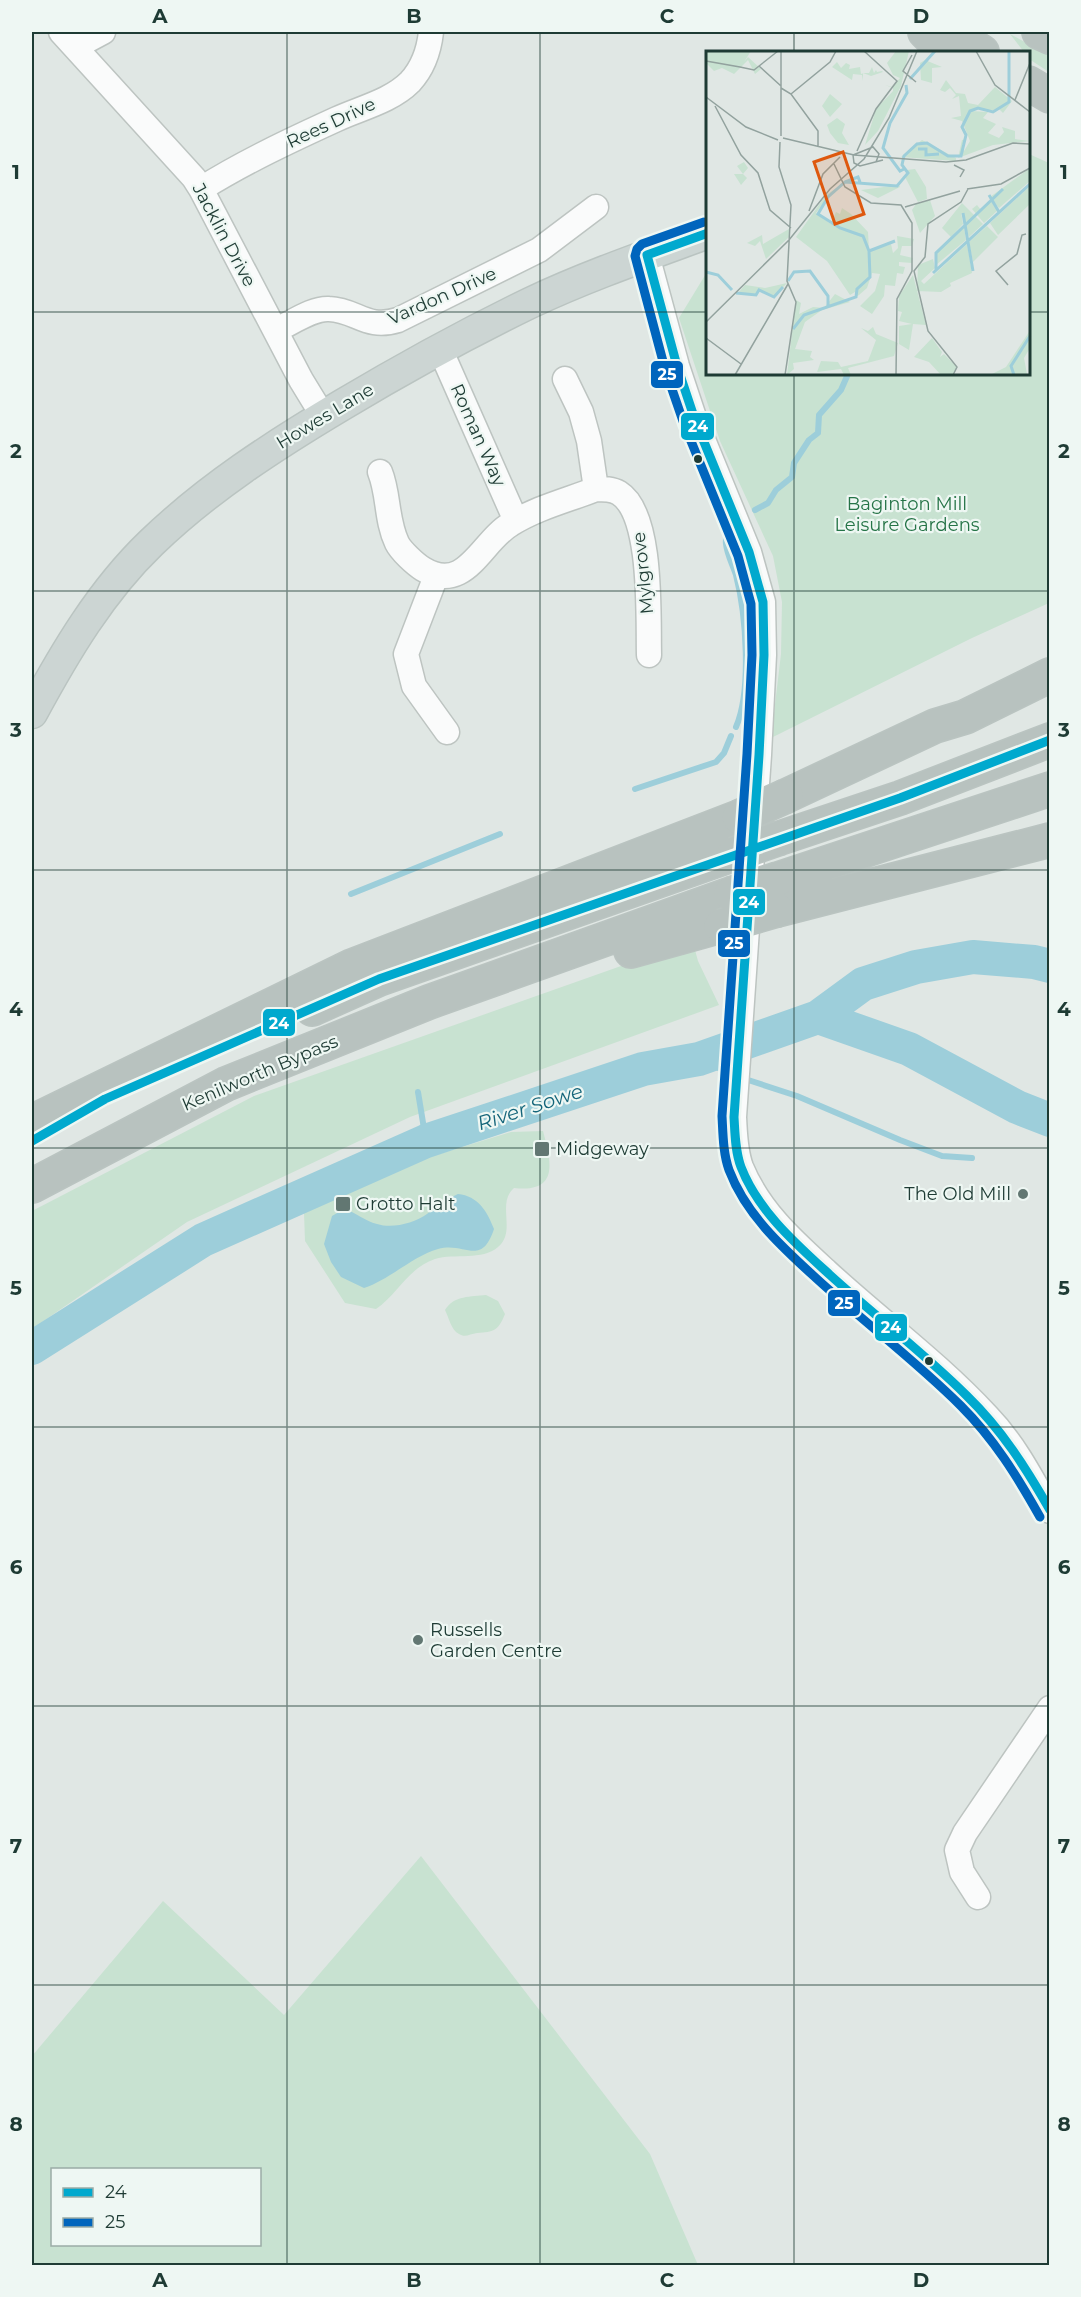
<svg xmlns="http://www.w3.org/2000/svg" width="1081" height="2297" viewBox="0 0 1081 2297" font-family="Montserrat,sans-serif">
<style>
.green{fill:#c8e2d1;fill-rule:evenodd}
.water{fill:#9dceda}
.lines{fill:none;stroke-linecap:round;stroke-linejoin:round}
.stream{stroke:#9dceda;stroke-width:6}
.river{stroke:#9dceda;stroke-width:34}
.minor-casing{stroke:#bdc4c1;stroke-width:27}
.major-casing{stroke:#bac4c1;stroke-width:33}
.highway-casing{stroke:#bac4c1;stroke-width:36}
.minor{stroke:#fafbfb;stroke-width:24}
.major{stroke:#ccd5d3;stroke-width:30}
.highway{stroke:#b8c2bf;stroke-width:33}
.highway-bridge-casing{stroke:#bac4c1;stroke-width:36;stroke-linecap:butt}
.highway-bridge{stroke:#b8c2bf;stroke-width:33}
.bus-1-casing{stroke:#eef7f3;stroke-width:14}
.bus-2-casing{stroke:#eef7f3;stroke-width:14}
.bus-1{stroke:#00a9ce;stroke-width:9}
.bus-2{stroke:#0065bd;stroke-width:9}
.grid{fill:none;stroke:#1e3b34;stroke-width:1.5;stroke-opacity:0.55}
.bus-dot{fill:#1e3b34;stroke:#eef7f3;stroke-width:2}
.poi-dot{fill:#627772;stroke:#eef7f3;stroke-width:2}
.labels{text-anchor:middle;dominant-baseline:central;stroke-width:4.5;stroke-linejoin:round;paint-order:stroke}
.street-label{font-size:18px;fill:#1e3b34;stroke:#eef7f3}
.park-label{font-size:18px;fill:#257447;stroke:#eef7f3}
.poi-label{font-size:18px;fill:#1e3b34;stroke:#eef7f3;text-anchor:start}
.water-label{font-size:20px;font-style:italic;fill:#14657a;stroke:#eef7f3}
.inset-river{fill:none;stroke:#9dceda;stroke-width:3}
.inset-road{fill:none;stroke:#92a29e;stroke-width:1.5}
.view{fill:#de580e;fill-opacity:0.15;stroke:#de580e;stroke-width:3}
.inset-edge{fill:none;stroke:#1e3b34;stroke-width:3}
.line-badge{stroke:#eef7f3;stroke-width:2}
.badge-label{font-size:16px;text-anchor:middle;font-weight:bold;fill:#fff}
.neatline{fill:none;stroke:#1e3b34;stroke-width:2}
.grid-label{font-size:20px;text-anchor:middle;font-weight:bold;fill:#1e3b34}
</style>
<rect width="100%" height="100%" fill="#e0e7e4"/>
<path class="green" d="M1010,34L1049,55V72L1029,59L1028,52H1024Z
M1029,154L1049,163V603L972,638L771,738L781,654L782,602L773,556L720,441L679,318L707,272L708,374H1028Z
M695,950L698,961L719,1005L410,1117L187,1222L32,1329V1211L254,1096L638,960Z
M543,1131C551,1161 560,1193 514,1188C496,1204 517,1231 498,1247C482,1261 455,1253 435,1259C408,1268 397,1295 376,1309L345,1303L305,1241L304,1213L420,1160L511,1132Z
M486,1295L498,1301L505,1314C498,1331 494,1332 477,1333C470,1334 465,1338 459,1334C451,1330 449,1318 445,1310C454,1295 471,1297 486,1295Z
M421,1856L650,2154L698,2265H32V2056L163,1901L284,2015ZM52,2170H260V2244H52Z"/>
<path class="water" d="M458,1194C478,1196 487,1211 494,1229C481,1268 465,1241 438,1249C413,1256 389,1280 364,1288L341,1277L331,1262L324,1244L332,1216L344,1209C357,1213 365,1221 377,1224C393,1229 414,1223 427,1214C432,1211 436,1205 441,1202C446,1199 453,1197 458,1194Z"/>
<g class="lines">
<path class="stream" d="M755,510L768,503L776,490L792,477L794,463L809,440L818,433L819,415L841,390L848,374
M732,528C728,533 725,537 726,544C727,555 733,565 736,575C746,614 752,690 736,727
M635,789L716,762L724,753L731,736
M351,894L500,834
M699,1059L732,1074
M742,1078L797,1096L900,1140L942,1156L972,1158
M418,1092L426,1141"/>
<path class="river" d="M818,1017L863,984L916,967L973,957L1034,962L1050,966
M32,1348L203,1240L426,1141L643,1069L699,1059L818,1017L909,1049L1017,1107L1050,1120"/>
<defs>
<path id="minor" d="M61,32L194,178L201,189L301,380L323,416
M75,47L103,32
M201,189C244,162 291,140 337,119C361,108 391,101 410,82C423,68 429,50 431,32
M647,255L677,366L695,420L749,552L763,602L764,655L759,755L734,1117C735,1134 735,1151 741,1167C759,1211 793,1241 827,1272C879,1320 938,1363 987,1416C1014,1444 1031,1477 1050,1511
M276,330C292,323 312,308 329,309C357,310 366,330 398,320L539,250L596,207
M440,349L516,521
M565,379L581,412L589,441L596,489C604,489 612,489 619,493C653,514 648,617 649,655
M380,472C389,494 386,520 397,543C401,551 415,564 423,569C466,595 481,541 511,524C536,508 568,500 596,489
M436,576L406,654L414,686L447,732
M978,1897L962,1872L957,1850L965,1833L1050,1708"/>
<path id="major" d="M32,713C65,652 101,591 151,543C208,488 275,445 342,405C404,368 466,334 530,303C587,276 648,255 708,233"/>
<path id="highway" d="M925,32L934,41L939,52
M950,32L982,52
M1039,32L1050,37
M1028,83L1050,96
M786,796L935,726L965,717L1050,675
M780,838L900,798L1050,740
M778,879L1050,789
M777,910L1050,840
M631,951L721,926
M312,1009L379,979L734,854
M32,1122L352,966L739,817
M32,1186L226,1084L429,1002L731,894"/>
</defs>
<use href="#minor" class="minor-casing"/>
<use href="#major" class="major-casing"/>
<use href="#highway" class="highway-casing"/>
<use href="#minor" class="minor"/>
<use href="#major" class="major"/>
<use href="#highway" class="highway"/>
<defs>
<path id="highway-bridge" d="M739,817L786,796
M734,854L780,838
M731,894L778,879
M721,926L777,910"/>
</defs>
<use href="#highway-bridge" class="highway-bridge-casing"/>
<use href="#highway-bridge" class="highway-bridge"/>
<defs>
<path id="bus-1" d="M708,233L647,255L677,366L695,420L749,552L763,602L764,655L759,755L734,1117C735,1133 735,1151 741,1167C758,1211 796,1244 830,1275C875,1316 924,1353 967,1396C1002,1430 1026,1468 1050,1510
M32,1141L105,1099L379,979L900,798L1050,740"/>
<path id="bus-2" d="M704,222L642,244L637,249L635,256L665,369L684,424L738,556L751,604L752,655L747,754L722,1116C723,1134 723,1153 729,1170C746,1215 783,1248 817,1279C864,1322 916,1361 961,1406C994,1439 1017,1476 1040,1517"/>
</defs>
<use href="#bus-1" class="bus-1-casing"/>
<use href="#bus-2" class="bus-2-casing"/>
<use href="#bus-1" class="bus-1"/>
<use href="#bus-2" class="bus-2"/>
</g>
<path class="grid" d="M287,32V2266M540,32V2266M794,32V52M32,312H708M1028,312H1050M794,374V2266M32,591H1050M32,870H1050M32,1148H1050M32,1427H1050M32,1706H1050M32,1985H1050"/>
<g class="bus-dot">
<circle cx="698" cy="459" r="5"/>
<circle cx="929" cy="1361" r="5"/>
</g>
<g class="poi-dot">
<rect x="534" y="1141" width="16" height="16" rx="3"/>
<circle cx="1023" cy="1194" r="6"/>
<rect x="335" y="1196" width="16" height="16" rx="3"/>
<circle cx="418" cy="1640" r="6"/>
</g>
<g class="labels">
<g class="street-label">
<text transform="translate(331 123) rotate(-25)">Rees Drive</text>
<text transform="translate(224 235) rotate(62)">Jacklin Drive</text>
<text transform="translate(442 296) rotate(-24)">Vardon Drive</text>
<text transform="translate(325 416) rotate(-31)">Howes Lane</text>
<text transform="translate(478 435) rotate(66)">Roman Way</text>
<text transform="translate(643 573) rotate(-96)">Mylgrove</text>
<text transform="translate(260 1073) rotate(-23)">Kenilworth Bypass</text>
</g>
<g class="park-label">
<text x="907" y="504">Baginton Mill<tspan x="907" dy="21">Leisure Gardens</tspan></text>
</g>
<g class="poi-label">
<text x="556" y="1149">Midgeway</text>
<text x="1011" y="1194" text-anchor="end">The Old Mill</text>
<text x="356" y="1204">Grotto Halt</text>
<text x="430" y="1630">Russells<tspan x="430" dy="21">Garden Centre</tspan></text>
</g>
<g class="water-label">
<text transform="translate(530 1107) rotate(-18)">River Sowe</text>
</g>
</g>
<g transform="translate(706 51)">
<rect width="324" height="324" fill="#e0e7e4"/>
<path d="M0,0H45L38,11L42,6L55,18L49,23L42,9L28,23L16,17L8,20L0,12ZM190,0H203L195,35L172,80L159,94L170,58L187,40V37L179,34L186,36L194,27L187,24L181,12ZM219,9L236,16L226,17V32L215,29L214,12ZM131,11L135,17L140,12L144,14L143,18L154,16L155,23L158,22H163L166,16L168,22L170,19L171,21L176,20L177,21L165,25L157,22V30L156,24L147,23L146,29L126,16ZM240,29L250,42L259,43L262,52L272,54L289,36L306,50L297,62L293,58L283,60L271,57L265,60L282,61L277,67L290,73L282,82L293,87L298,81L296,76L309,80V88L324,90L287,94L252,107L256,89L260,88L256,94L257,99L258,100L264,90L256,70L245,67L255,65L253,45L246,48L250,44L244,37L239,41L234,39ZM124,43L136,53L124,66L116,55ZM131,67L139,73L136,82L143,94L132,92L124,82L121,74ZM216,89L250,107V110L195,106ZM38,111L42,117L37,123L41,127L35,134L28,123H37L31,115ZM324,117V130L293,157L284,146ZM209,118L220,136L221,148L212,151L199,126L201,119ZM193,134L194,136L172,147L155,139ZM324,135V153L292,184L284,172ZM129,138L110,162L125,173L130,161L134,163L136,157L145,163L162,181L163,200L185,193L187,202L192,197L191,185L208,188L206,195H196L194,204L207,207L206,212L193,211V215L199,216L197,223L191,222L189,235L179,234L178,245L166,263L154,255L169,240L174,223L166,222L161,237L153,244L150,246L149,241L144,244L121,210L90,186L120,144ZM224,149L229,165L214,182L206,159L210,153ZM285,150L292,159L278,172L266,158L271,154L275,159ZM256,152L277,173L263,186L255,161L257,173L245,186L236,177ZM281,175L292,186L267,211L263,191ZM258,176L260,189L230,214V202ZM83,178V186L60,208L54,190L49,195L41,192L56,184L57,193ZM261,193L266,222L244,232L245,235L235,241L211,240L212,214L227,208L229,217L215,230L218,233ZM207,224L220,274L207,273L203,299L193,293V275L206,273L193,270L196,261L192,260L193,245ZM81,232L68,246L53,239L50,244L32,242L39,234L59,237ZM129,243L144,251L116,259L99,271L89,298L106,300L104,306L108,309L87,312L88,318L81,324L90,249L95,252L93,263L107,256L118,257ZM324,273V297L318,307L321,323L284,324L300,316L323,281ZM167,276L170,283L192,292L188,305L142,317L145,324H138L135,318L111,321L115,310L132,311L135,316L162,310L170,289L155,277L162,280ZM226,287L236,301L234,306L238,303L251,316L246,324H235L223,311L208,306Z" fill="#c8e2d1"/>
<path class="inset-river" d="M204,28L229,0M212,98H220V104L233,103M198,118L194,120L177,97L184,72L201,42L200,34M139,131L152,126L154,131M283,144L293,161M257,162L267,220M163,200L189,190M230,219V202L297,138M0,221L12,224L26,239M227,222L324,133M82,230L88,221L104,220L122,245V255M30,242L50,244L53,239L68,246L77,236M87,278L98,264L150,246L151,238L164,226L163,200L157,185L134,177L112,163L122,146L139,131L191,135L202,122L196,114L198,105L211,93L221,92L242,105H255L260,84L256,76L264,60L272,57L287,61L303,51V0M308,324L305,315L324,285"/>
<path class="inset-road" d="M270,0L289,34L324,61M206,4L197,20L210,31M0,10L34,16M53,15L75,35M34,16L48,19L72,0M75,37L85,43L112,80V96M85,43L124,11L130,0M0,46L40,76L72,89M309,49L324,12M9,55L35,104L52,122L64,159L85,177M75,85V0M77,87L148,104L240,111L260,109L307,92L324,93M74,91L73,116L85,154L81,230L90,251L79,324M151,100L170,58L191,30L158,0M170,111L173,103L167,96L147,104L148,112L154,115L177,109M128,113L139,136L165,152L195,154L206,172V220L191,248L190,324M248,114L258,119L254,126M261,138L295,133L324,117M199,156L254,140M103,160L117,123L134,106M302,234L290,220L311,203L316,184L320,183M0,271L83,189L124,138L158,108L183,67L211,0M0,287L35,313M29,324L82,233M247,324L251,316L222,280L208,220L219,206L222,173L255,151L262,138"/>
<path class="view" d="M137,101L158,163L129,173L108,111Z"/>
<rect width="324" height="324" class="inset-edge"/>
</g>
<g class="line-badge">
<rect x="650" y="360" width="34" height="29" rx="6" fill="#0065bd"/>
<rect x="680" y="412" width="35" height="29" rx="6" fill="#00a9ce"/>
<rect x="732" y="888" width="34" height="28" rx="6" fill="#00a9ce"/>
<rect x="717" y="929" width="34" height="29" rx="6" fill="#0065bd"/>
<rect x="262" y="1008" width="34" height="29" rx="6" fill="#00a9ce"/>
<rect x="827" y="1289" width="34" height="28" rx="6" fill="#0065bd"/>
<rect x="874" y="1313" width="34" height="29" rx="6" fill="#00a9ce"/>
</g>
<g class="badge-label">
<text x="667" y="380">25</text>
<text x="698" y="432">24</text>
<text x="749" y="908">24</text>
<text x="734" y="949">25</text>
<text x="279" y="1029">24</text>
<text x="844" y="1309">25</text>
<text x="891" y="1333">24</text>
</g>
<rect width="1081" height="2297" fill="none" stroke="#eef7f3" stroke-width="66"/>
<rect x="51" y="2168" width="210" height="78" fill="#eef7f3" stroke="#9baca7" stroke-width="1.5"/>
<rect x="63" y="2188" width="30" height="9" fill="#00a9ce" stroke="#9baca7" stroke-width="1.5"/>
<text x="105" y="2198" font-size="18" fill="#1e3b34">24</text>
<rect x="63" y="2218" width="30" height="9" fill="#0065bd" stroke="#9baca7" stroke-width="1.5"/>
<text x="105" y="2228" font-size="18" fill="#1e3b34">25</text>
<rect x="33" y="33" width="1015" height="2231" class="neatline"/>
<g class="grid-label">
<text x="160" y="23">A</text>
<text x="414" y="23">B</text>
<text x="667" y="23">C</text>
<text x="921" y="23">D</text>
<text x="16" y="179">1</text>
<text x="1064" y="179">1</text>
<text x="16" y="458">2</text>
<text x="1064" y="458">2</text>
<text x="16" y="737">3</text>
<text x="1064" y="737">3</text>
<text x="16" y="1016">4</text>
<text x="1064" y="1016">4</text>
<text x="16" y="1295">5</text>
<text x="1064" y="1295">5</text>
<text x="16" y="1574">6</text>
<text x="1064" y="1574">6</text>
<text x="16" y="1853">7</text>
<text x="1064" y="1853">7</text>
<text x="16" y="2131">8</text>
<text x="1064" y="2131">8</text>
<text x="160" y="2287">A</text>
<text x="414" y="2287">B</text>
<text x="667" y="2287">C</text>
<text x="921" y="2287">D</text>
</g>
</svg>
